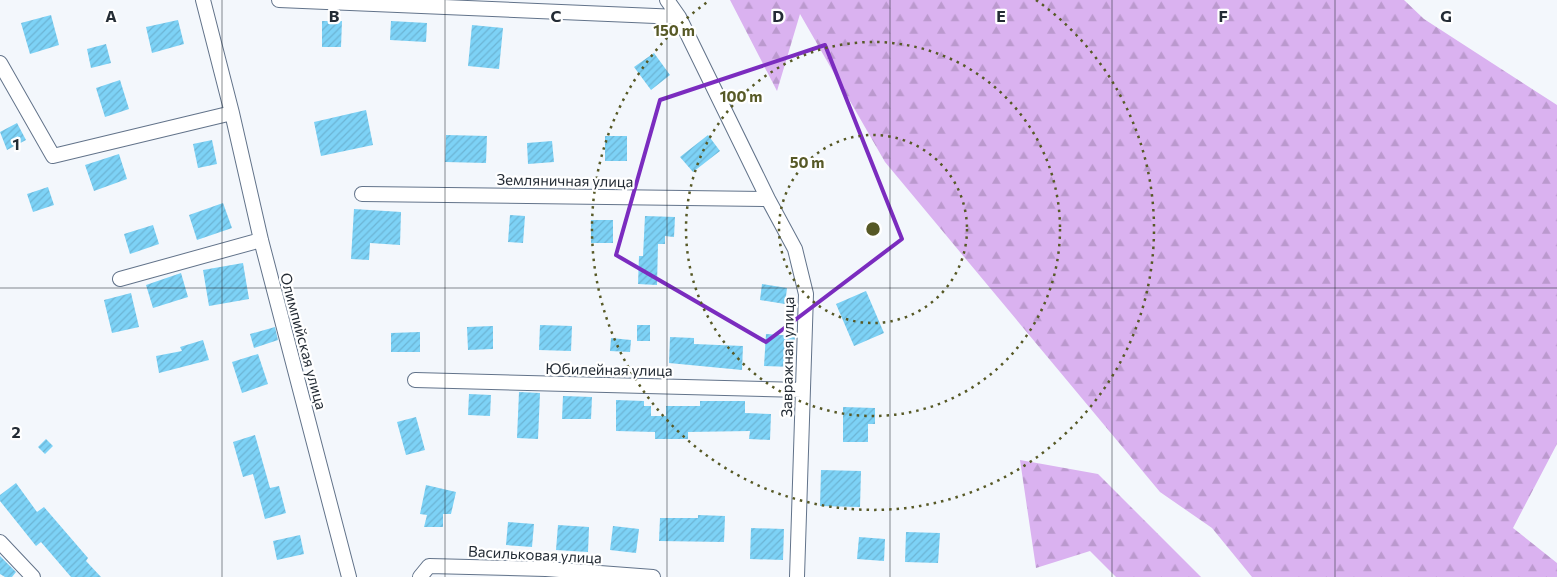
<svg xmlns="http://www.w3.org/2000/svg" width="1557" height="577" viewBox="0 0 1557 577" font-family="Commissioner,sans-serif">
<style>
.forest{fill:url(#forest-firs)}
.building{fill:url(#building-hatch)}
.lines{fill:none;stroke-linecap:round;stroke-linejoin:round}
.minor-casing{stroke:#62738a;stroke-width:16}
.minor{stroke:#fff;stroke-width:14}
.marked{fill:none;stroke:#7b2cbf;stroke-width:4;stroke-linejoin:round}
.grid{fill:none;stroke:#242c35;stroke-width:1;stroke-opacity:0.55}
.ring{fill:none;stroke:#575926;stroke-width:2.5;stroke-dasharray:2.5 5}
.labels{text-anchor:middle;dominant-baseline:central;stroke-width:4.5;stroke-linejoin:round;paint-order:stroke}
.street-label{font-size:15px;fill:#242c35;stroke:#fff}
.grid-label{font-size:16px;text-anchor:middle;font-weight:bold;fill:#242c35;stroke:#fff;stroke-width:4.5;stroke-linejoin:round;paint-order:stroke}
.centre{fill:#575926;stroke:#fff;stroke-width:2.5}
.ring-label{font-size:15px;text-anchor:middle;font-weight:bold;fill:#575926;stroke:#fff;stroke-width:4.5;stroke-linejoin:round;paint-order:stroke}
</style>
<defs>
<pattern id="forest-firs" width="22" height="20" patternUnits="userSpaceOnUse" patternTransform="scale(1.25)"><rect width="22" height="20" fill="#dab2f0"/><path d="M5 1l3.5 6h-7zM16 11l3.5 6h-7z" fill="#bb99ce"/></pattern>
<pattern id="building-hatch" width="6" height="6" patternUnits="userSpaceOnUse" patternTransform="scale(1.25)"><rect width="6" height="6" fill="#7dd2f6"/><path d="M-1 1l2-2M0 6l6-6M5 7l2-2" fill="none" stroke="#6cb4d4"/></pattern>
</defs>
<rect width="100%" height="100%" fill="#f3f7fc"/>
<path class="forest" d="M730,0H1404L1424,19L1557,105V444L1513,528L1557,563V577H1252L1212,528L1160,492L885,162L800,14L777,91Z
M1020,460L1098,474L1201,577H1116L1090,551L1036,568Z"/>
<path class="building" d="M51,15L59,45L30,54L21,23Z
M178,20L184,44L152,53L146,27Z
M322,21H342L341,47H322Z
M391,21L427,23L426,42L390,40Z
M472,25L503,28L499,69L468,66Z
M106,44L111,63L91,68L87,49Z
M654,53L670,75L651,90L634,67Z
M120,80L129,109L105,117L96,88Z
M366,110L373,145L321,156L314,122Z
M17,123L26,140L7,150L0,132Z
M446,135L487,136L486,163L445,162Z
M708,135L720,151L693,172L680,157Z
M605,136H627V161H605Z
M212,140L217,164L198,168L193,144Z
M552,141L554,162L528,164L527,143Z
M119,154L127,179L94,191L85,165Z
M48,187L54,205L33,212L27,194Z
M223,203L232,228L197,240L189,215Z
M354,209L401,212L400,245L370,243L369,260L351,259Z
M510,215L525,216L523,243L508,242Z
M645,216L675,217L674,237L665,236V244H658L657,285L638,284L639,256H643Z
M591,220H613V243H591Z
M153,225L159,244L130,254L124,234Z
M243,263L249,299L209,306L203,270Z
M181,273L188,297L153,308L146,285Z
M762,284L787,288L785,304L760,300Z
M866,291L884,333L854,346L836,304Z
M131,293L139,327L112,333L104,300Z
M540,325L572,326L571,351L539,350Z
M637,325H650V341H637Z
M493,326V349L468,350L467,327Z
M275,327L278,340L254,348L250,334Z
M420,332V352H391V333Z
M766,334L795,336L793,367L764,366Z
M670,337L694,338V344L743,346L742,370L669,363Z
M611,338L631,340L630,352L610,351Z
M203,340L209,360L159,373L156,356L182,351L180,347Z
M258,354L268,384L242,393L232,362Z
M519,392L540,393L538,439L517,438Z
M469,394L491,395L490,416L468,415Z
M563,396L592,397L591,419H562Z
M616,400L644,401V406H651V416H666V406H700V401H745V413L771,414L770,440L749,439L750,431L688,432V439H655V432L616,431Z
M843,407L875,408V424H868V442H843Z
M416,417L425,450L406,455L397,422Z
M255,435L270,488L279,486L286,513L265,519L253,474L243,477L233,442Z
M46,439L53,446L45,454L38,447Z
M821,470L861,471L860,507L820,506Z
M16,483L37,512L44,507L88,558L86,561L101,577H71L41,542L36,546L0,501V495Z
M426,485L456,492L451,514H443V527H424L427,515L420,514Z
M698,515L725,516L724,542L659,541L660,518H698Z
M508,522L534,524L532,547L506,545Z
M558,525L589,527L588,552L556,550Z
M613,526L639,529L636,553L610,550Z
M751,528L784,529L783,560L750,559Z
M906,532L940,533L938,563L905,562Z
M300,535L304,554L277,560L273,541Z
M859,537L885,539L884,561L857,559Z
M0,556L16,572L12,577H5L0,574Z"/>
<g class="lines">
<defs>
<path id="minor" d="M203,0L232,113
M279,0L679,17
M667,0L679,17L768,199L795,249L806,294L797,577
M0,63L53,156L232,113L261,240L349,577
M362,194L768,199
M120,279L261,240
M415,380L802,390
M0,542L33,577
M420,577L429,566L546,569L653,577"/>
</defs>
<use href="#minor" class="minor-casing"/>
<use href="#minor" class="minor"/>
</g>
<path class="marked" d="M825,45L902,239L766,342L616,255L660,100Z"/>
<path class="grid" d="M222,0V577M445,0V577M667,0V577M890,0V577M1112,0V577M1335,0V577M0,288H1557"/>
<g class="ring">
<circle cx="873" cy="229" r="94"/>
<circle cx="873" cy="229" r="187"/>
<path d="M1036 0A281 281 0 1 1 710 0"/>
</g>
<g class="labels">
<g class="street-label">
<text transform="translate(565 180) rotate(1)">Земляничная улица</text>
<text transform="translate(304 341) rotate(75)">Олимпийская улица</text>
<text transform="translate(787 357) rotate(-89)">Завражная улица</text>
<text transform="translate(609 369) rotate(1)">Юбилейная улица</text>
<text transform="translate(535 554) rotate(3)">Васильковая улица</text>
</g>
</g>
<g class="grid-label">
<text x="111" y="22">A</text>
<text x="334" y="22">B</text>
<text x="556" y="22">C</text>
<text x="778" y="22">D</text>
<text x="1001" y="22">E</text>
<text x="1223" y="22">F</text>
<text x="1446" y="22">G</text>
<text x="16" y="150">1</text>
<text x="16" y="438">2</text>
</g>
<circle cx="873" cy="229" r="8" class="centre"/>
<g class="ring-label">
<text x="674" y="36">150 m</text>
<text x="741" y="102">100 m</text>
<text x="807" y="168">50 m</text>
</g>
</svg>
